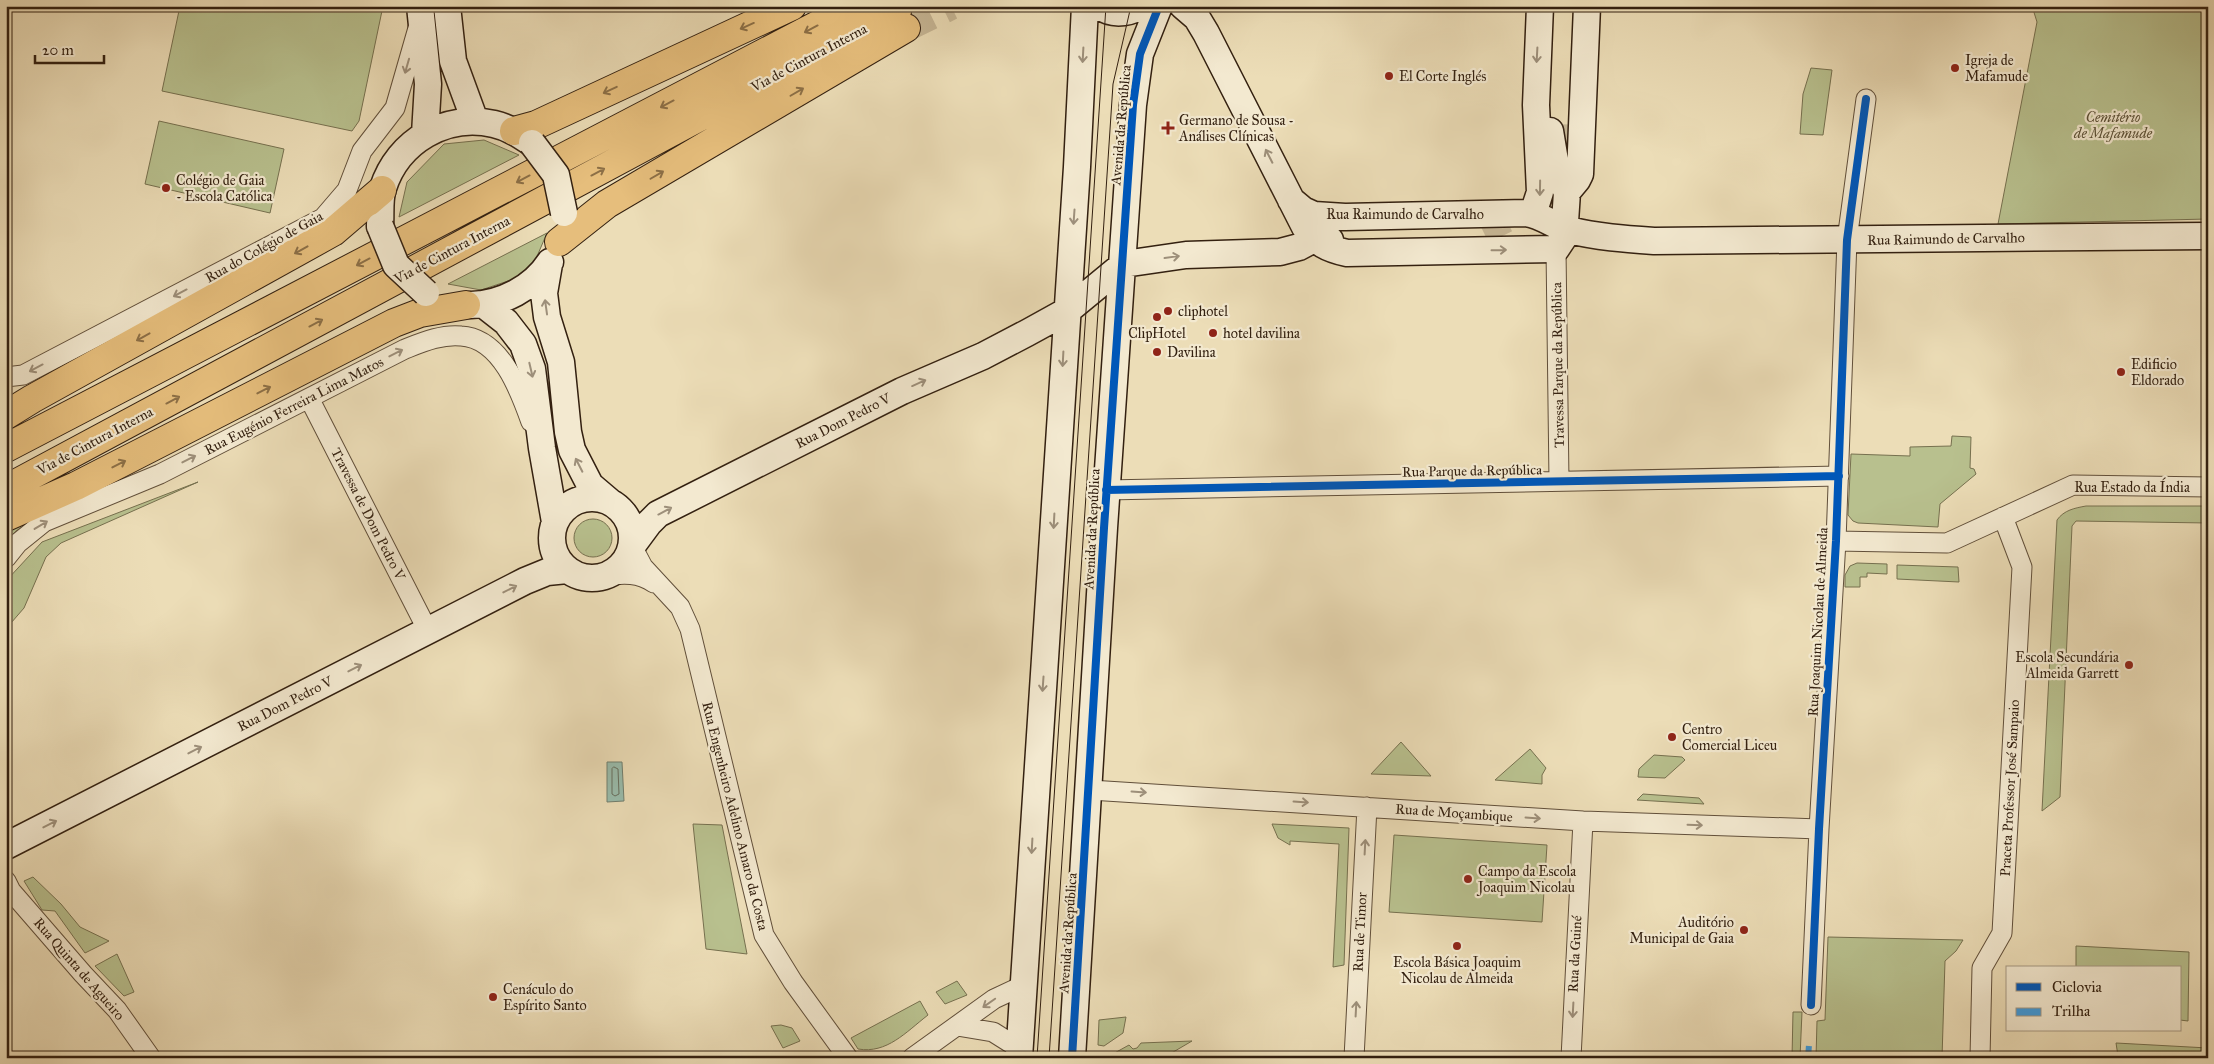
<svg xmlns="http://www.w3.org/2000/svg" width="2214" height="1064" viewBox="0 0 2214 1064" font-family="'IM FELL Great Primer',serif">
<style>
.green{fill:#b8c08e;stroke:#76704f}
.water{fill:#99bcac;stroke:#707e6e}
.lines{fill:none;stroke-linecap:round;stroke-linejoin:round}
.shore{stroke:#666e5e;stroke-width:1}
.secondary-tunnel{stroke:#c7b796;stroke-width:26;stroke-dasharray:26 13;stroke-linecap:butt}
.highway-tunnel{stroke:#c7b796;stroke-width:28;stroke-dasharray:28 14;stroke-linecap:butt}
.street-casing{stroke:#614f3a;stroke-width:21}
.secondary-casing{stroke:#332010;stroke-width:29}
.highway-casing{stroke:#332010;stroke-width:30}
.street{stroke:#f3e9d0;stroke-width:19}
.secondary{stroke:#f3e9d0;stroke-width:26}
.highway{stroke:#e6be7c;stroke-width:28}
.tram{stroke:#332010;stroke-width:1}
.secondary-bridge-casing{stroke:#332010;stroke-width:29;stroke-linecap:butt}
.secondary-bridge{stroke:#f3e9d0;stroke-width:26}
.quiet{stroke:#3e9bde;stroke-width:6;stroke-dasharray:12 6;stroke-linecap:butt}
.cycleway-casing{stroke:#f3e9d0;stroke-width:11}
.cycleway{stroke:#0057b8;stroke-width:8}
.oneway{stroke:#8c6f46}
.oneway2{stroke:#9d8f7a}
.poi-dot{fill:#8f2418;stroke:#f3e9d0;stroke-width:2}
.labels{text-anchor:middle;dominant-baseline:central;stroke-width:4.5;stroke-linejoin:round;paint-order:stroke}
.street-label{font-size:14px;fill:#332010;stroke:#f3e9d0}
.poi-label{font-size:14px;fill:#332010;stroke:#f3e9d0;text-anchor:start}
.park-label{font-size:14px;font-style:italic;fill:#5b5036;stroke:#f3e9d0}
</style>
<rect width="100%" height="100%" fill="#ecddb7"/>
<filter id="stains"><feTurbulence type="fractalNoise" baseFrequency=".004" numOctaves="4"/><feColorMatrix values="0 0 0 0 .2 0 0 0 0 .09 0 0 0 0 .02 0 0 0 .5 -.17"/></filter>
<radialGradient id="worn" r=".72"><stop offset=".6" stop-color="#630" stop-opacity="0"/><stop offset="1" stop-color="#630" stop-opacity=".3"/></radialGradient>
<path class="green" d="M180,6H383L359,121L352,131L162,91Z
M2032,6H2208V219L1998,224L2037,22Z
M1811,68L1832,70L1823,135L1800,134L1803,94Z
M159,121L284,149L270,213L145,184Z
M484,140L519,155L399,217L407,182L444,144Z
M547,233L535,261L517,278L481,290L448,284Z
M1952,436L1971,437L1970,468L1974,469L1976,474L1940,504L1938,527L1858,523L1853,521L1848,515L1851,454L1910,456V447L1951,446Z
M198,482L61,543L46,557L24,608L11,623L6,620V581L42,542Z
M2086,506H2208V523L2076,521L2072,526L2060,797L2042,811L2057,520C2064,510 2075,508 2086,506Z
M41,514L16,531L6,543V527Z
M574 538a19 19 0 1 1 38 0a19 19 0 1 1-38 0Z
M1857,563L1887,564V574L1867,573V577H1860V587H1845V575L1850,566Z
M1897,565L1958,567L1959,582L1897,579Z
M1401,742L1431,776L1371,774Z
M1530,749L1546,768L1542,775V784L1495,780Z
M1654,755L1682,757L1685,760L1665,778L1638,777L1639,769Z
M1643,794L1699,798L1704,804L1637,800Z
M693,824L722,825L747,954L706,949Z
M1272,824L1349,828L1344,965L1333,967L1339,844L1290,841V845L1278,838Z
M1394,835L1547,845L1542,922L1389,912Z
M33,877L61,904L80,927L109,941L85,953L55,911L42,910L24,881Z
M1828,937L1963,940L1956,951L1945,961L1942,1058H1816L1817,1021L1825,1020Z
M2076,946L2189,952L2188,1021L2180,1020V968H2076Z
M117,954L134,992L124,996L95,966Z
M2208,959V1001L2204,1000Z
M957,981L967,995L945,1004L936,992Z
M920,1001L928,1015C906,1032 887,1054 858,1049L851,1038Z
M1793,1012H1802L1800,1058H1792Z
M1126,1017L1123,1033L1104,1046L1098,1045L1099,1020Z
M781,1025L792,1028L800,1041L783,1048L771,1026Z
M1192,1041L1163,1058H1097L1111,1055L1129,1045L1133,1049L1137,1048L1141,1043Z
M2116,1043L2208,1048V1058L2118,1056Z"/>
<path class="water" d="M607,762H622L624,801L607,802Z"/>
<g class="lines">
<path class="shore" d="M614,767L618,769L619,794L615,796L612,794V769Z"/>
<path class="secondary-tunnel" d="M1552,186C1567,165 1568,147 1569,121
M1483,231L1522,212"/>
<path class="highway-tunnel" d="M906,28L951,6"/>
<defs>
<path id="street" d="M1556,249L1559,481
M6,377L23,375L323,218L347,190L362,151L395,108L418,28
M309,398L428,631
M1106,490L1839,476
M1836,541L1947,543L2073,485L2208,487
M632,546L643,567L680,607L690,629L764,935L793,982L848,1058
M6,558L18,543L44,522L160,474L405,349C423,342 442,334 461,336C501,338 520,391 531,422
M606,576C624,573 639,573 654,583
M1090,790L1583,821L1819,829
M6,881L11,891L83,974L117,1010L151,1058
M1811,1005L1819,829L1836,541L1847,240L1866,99
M957,1026L993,1032L1020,1049
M912,1058L994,999L1024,985
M1354,1058L1367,807
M1571,1058L1583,821
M1980,1058L1982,968L2002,933L2022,567L2003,517"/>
<path id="secondary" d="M420,6L428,84L425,134
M447,6L453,61L475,121
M1099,6C1113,16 1128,13 1142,6
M1183,6L1197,18L1206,33L1305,227C1316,243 1328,249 1347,253L1556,249L1564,237L1567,192L1557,173L1550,131
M1567,192L1577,180L1580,174L1587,6
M1291,200L1303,210L1314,215L1345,217L1526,213C1542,215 1554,226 1569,230C1597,237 1625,239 1654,241L2208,236
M1533,214L1540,192L1536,105L1540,6
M380,226C381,214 379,199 383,188C398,141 446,113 494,124C508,127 520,135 532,143
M549,264L544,293L547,317L561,362L568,432L572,450L590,485L610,502
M1124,264L1186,255L1280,252L1299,247L1314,239L1330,240
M483,304L506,322L523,344L532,369L542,448L555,522
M471,305C502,304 533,288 550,262
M552 538a40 40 0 1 1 80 0a40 40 0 1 1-80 0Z
M632,546L649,523L658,514L902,391L983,356L1027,333L1067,311L1124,264
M6,846L525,581L547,572L567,570
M1019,1058L1077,167L1085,6
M1072,1058L1104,528L1133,105L1140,54L1159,6"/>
<path id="highway" d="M514,131L536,125L792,6
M559,242L607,204L906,28
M6,415L32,399L333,232L382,190
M6,448L854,6
M6,489L897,11
M6,517L76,486L394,323L420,313L466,305"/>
</defs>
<use href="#street" class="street-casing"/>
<use href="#secondary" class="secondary-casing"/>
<use href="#highway" class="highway-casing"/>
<use href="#street" class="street"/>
<use href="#secondary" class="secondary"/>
<use href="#highway" class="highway"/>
<path class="tram" d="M1037,1058L1106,6
M1049,1058L1113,84L1131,6"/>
<defs>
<path id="secondary-bridge" d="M532,143L556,175L564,213
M380,226L396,265L426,293"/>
</defs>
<use href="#secondary-bridge" class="secondary-bridge-casing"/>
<use href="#secondary-bridge" class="secondary-bridge"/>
<path class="quiet" d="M1808,1058L1809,1045"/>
<defs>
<path id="cycleway" d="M1106,490L1839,476
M1811,1005L1819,829L1836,541L1847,240L1866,99
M1072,1058L1104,528L1133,105L1140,54L1159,6"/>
</defs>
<use href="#cycleway" class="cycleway-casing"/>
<use href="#cycleway" class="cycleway"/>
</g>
<defs><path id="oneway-shaft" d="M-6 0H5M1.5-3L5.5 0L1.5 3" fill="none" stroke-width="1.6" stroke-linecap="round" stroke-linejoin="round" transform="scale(1.25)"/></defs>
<g class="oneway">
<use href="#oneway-shaft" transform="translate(747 26) rotate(156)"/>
<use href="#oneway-shaft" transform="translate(811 29) rotate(152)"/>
<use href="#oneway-shaft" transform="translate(610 90) rotate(155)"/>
<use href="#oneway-shaft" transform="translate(797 92) rotate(-30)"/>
<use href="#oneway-shaft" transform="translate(667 104) rotate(152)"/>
<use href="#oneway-shaft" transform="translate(598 172) rotate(-28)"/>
<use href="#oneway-shaft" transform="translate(657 175) rotate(-30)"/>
<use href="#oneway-shaft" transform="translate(523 179) rotate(152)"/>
<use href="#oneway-shaft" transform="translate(301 250) rotate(151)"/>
<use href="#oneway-shaft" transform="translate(363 262) rotate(152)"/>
<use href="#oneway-shaft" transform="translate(316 323) rotate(-28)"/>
<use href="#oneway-shaft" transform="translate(143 337) rotate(151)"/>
<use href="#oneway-shaft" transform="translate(264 390) rotate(-27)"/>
<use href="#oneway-shaft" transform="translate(173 400) rotate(-28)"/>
<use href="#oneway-shaft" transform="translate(119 464) rotate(-27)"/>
</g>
<g class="oneway2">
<use href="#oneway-shaft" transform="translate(1083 55) rotate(93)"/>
<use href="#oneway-shaft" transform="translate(1537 55) rotate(93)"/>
<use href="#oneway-shaft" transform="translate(407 66) rotate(106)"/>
<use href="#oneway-shaft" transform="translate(1269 156) rotate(-117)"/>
<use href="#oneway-shaft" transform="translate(1540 188) rotate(91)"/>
<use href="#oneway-shaft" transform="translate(1074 217) rotate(94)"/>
<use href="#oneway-shaft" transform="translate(1499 250) rotate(-1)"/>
<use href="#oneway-shaft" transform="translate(1172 257) rotate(-8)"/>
<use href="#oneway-shaft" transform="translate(180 293) rotate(152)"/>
<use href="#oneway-shaft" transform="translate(546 307) rotate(-98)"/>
<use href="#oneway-shaft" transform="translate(396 353) rotate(-27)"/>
<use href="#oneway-shaft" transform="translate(1063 359) rotate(93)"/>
<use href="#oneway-shaft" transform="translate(36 368) rotate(152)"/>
<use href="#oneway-shaft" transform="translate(531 370) rotate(77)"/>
<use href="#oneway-shaft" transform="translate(919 383) rotate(-24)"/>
<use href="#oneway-shaft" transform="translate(189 459) rotate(-27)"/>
<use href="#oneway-shaft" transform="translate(579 465) rotate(-117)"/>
<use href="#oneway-shaft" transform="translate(665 511) rotate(-28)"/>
<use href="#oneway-shaft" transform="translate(1054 521) rotate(93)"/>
<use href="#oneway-shaft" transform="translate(41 525) rotate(-31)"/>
<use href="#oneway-shaft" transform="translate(510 589) rotate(-27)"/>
<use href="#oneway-shaft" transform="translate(355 668) rotate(-27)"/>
<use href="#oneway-shaft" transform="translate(1043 684) rotate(94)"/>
<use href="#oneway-shaft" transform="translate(195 750) rotate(-27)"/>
<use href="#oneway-shaft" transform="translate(1139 792) rotate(4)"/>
<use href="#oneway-shaft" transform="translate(1301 802) rotate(4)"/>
<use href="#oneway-shaft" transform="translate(1533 818) rotate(4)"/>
<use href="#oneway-shaft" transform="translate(50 824) rotate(-27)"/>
<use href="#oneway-shaft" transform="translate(1695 825) rotate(2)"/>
<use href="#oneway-shaft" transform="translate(1032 846) rotate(93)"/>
<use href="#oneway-shaft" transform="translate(1365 847) rotate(-87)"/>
<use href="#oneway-shaft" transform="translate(989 1003) rotate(145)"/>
<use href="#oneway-shaft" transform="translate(1356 1009) rotate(-87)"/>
<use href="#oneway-shaft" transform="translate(1573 1010) rotate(93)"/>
</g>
<g class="poi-dot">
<circle cx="1955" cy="68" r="5"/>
<circle cx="1389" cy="76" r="5"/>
<path d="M1165.5 120.5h5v5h5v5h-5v5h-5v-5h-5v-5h5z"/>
<circle cx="166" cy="188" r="5"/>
<circle cx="1168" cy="311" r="5"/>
<circle cx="1157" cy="317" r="5"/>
<circle cx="1213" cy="333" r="5"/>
<circle cx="1157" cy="352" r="5"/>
<circle cx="2121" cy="372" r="5"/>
<circle cx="2129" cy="665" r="5"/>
<circle cx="1672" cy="737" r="5"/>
<circle cx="1468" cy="879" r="5"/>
<circle cx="1744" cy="930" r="5"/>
<circle cx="1457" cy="946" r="5"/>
<circle cx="493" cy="997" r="5"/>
</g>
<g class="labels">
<g class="street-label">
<text transform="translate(809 58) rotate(-28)">Via de Cintura Interna</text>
<text transform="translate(1121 125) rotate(-85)">Avenida da República</text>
<text x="1405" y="214">Rua Raimundo de Carvalho</text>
<text transform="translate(1946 239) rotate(-1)">Rua Raimundo de Carvalho</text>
<text transform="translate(264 247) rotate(-29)">Rua do Colégio de Gaia</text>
<text transform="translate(452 250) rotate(-28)">Via de Cintura Interna</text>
<text transform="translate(1558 365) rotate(-91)">Travessa Parque da República</text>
<text transform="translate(294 406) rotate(-27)">Rua Eugénio Ferreira Lima Matos</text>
<text transform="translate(843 421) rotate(-27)">Rua Dom Pedro V</text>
<text transform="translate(95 441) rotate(-28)">Via de Cintura Interna</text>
<text transform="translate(1472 471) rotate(-1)">Rua Parque da República</text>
<text x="2132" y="487">Rua Estado da Índia</text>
<text transform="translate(368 514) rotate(63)">Travessa de Dom Pedro V</text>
<text transform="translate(1092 529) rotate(-87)">Avenida da República</text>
<text transform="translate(1818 622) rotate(-87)">Rua Joaquim Nicolau de Almeida</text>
<text transform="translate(285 704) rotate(-27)">Rua Dom Pedro V</text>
<text transform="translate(2010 788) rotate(-87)">Praceta Professor José Sampaio</text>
<text transform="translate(1454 813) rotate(4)">Rua de Moçambique</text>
<text transform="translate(735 816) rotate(76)">Rua Engenheiro Adelino Amaro da Costa</text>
<text transform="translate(1360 932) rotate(-87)">Rua de Timor</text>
<text transform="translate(1068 933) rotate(-86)">Avenida da República</text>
<text transform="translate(1575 954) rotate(-87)">Rua da Guiné</text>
<text transform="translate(79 969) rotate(49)">Rua Quinta de Agueiro</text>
</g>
<g class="poi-label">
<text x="1965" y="60">Igreja de<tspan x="1965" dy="16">Mafamude</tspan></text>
<text x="1399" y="76">El Corte Inglés</text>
<text x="1179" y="120">Germano de Sousa -<tspan x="1179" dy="16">Análises Clínicas</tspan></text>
<text x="176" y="180">Colégio de Gaia<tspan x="176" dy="16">- Escola Católica</tspan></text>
<text x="1178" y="311">cliphotel</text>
<text x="1157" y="333" text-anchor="middle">ClipHotel</text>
<text x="1223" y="333">hotel davilina</text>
<text x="1167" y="352">Davilina</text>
<text x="2131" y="364">Edificio<tspan x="2131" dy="16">Eldorado</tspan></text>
<text x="2119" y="657" text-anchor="end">Escola Secundária<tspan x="2119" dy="16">Almeida Garrett</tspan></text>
<text x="1682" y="729">Centro<tspan x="1682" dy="16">Comercial Liceu</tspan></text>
<text x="1478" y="871">Campo da Escola<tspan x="1478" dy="16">Joaquim Nicolau</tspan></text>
<text x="1734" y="922" text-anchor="end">Auditório<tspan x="1734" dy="16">Municipal de Gaia</tspan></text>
<text x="1457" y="962" text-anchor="middle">Escola Básica Joaquim<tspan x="1457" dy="16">Nicolau de Almeida</tspan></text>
<text x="503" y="989">Cenáculo do<tspan x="503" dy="16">Espírito Santo</tspan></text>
</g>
<g class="park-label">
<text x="2113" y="117">Cemitério<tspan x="2113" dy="16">de Mafamude</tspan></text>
</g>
</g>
<rect width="2214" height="1064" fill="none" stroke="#ecddb7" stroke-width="25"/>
<rect x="8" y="8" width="2199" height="1049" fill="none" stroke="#332010" stroke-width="2.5"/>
<rect x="12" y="12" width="2189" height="1039" fill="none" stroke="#332010"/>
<rect x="2006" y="966" width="175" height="65" fill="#f3e9d0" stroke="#a69983"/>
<rect x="2016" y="983" width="25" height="8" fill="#0057b8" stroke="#a69983"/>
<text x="2052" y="992" font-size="15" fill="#332010">Ciclovia</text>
<rect x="2016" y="1008" width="25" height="8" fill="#3e9bde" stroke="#a69983"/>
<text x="2052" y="1016" font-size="15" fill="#332010">Trilha</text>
<path d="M35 55v8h69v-8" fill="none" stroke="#332010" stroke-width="2.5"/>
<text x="42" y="55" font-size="15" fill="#332010" stroke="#f3e9d0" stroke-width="4" paint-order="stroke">20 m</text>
<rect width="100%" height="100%" filter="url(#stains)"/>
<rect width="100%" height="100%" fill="url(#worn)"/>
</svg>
